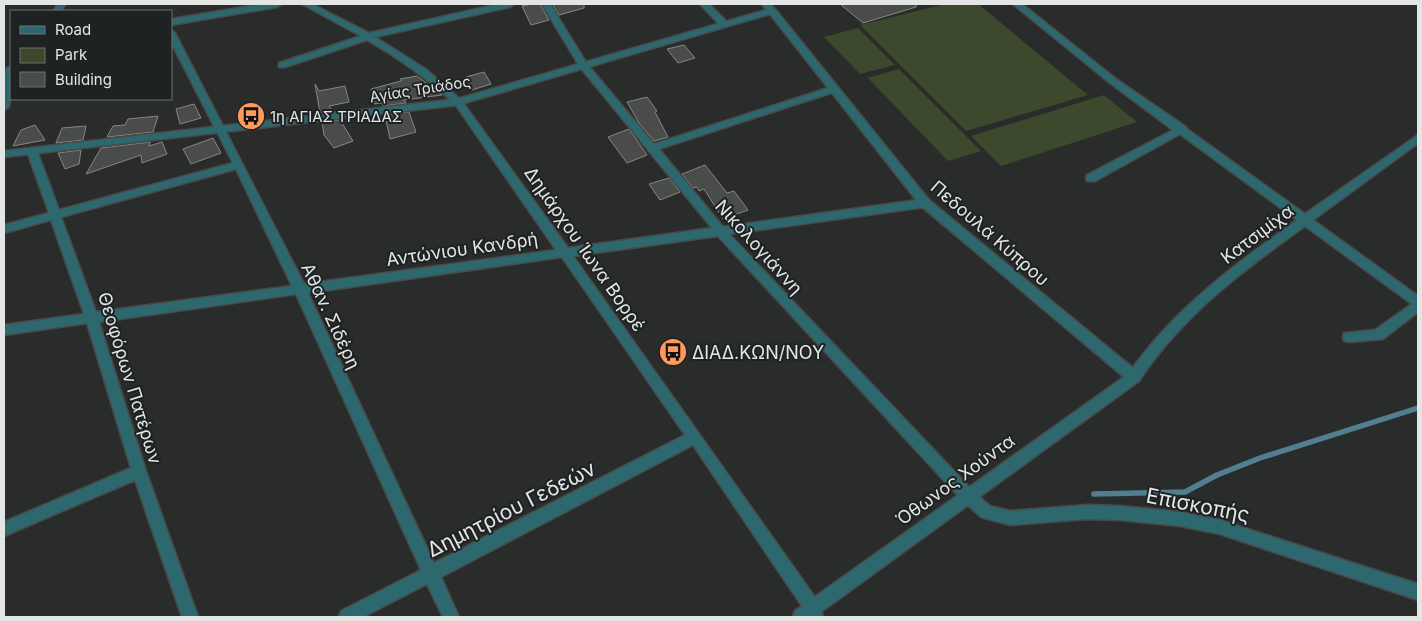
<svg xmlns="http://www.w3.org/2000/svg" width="1422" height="621" viewBox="0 0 1422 621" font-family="Inter,sans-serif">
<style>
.green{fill:#3c492c}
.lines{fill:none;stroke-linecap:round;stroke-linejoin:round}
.stream{stroke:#517f91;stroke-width:5.5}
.building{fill:#4a4c4a;stroke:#848785}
.minor-casing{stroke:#474a49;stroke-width:3}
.tertiary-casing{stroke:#474a49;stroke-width:3}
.minor{fill:#2e686f;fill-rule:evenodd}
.tertiary{fill:#2e686f;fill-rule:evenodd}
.labels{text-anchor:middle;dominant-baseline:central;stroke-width:4;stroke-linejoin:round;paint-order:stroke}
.far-street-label{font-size:15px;fill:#e4e6e6;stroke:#1f2222}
.far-poi-label{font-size:15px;fill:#e4e6e6;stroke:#1f2222;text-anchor:start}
.street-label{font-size:18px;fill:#e4e6e6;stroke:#1f2222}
.poi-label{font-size:18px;fill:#e4e6e6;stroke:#1f2222;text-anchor:start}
.near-street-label{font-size:21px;fill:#e4e6e6;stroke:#1f2222}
</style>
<rect width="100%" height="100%" fill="#292c2b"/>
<path class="green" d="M945,4H978L1088,95L966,131L860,25Z
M858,28L895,65L860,74L824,37Z
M899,69L981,151L948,161L868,78Z
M1104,95L1137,122L1001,166L971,136Z"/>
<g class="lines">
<path class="stream" d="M1094,494L1185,492L1217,475L1260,458L1418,408"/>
</g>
<path class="building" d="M532,4H540L549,20L531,25L522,6Z
M552,4H584V8L559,15Z
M840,4H916V7L863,23Z
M684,45L695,58L678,63L667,49Z
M484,72L491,84L472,90L466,77Z
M417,76L442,95L404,100L406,103L383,106L382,103L374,104L371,89L401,81L400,79Z
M315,84L319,91L345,86L349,102L329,106L333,111L320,113Z
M647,97L657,111L655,112L668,137L654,141L639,123L627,102Z
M194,104L201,118L180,124L176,109Z
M409,112L416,132L390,139L385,115Z
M158,116L153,132L107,137L113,126L125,125L128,119Z
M340,120L353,141L334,148L324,135L322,122Z
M35,125L45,140L13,146L21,130Z
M86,126L83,140L56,143L62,128Z
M629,129L647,155L627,163L608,137Z
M213,138L221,153L191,164L183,149Z
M150,142L149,146L162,142L167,154L142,163L141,155L86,174L101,148Z
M81,150L79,164L65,169L58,153Z
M705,165L727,193L734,191L748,210L723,219L704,189L699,191L697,187L693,188L682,174Z
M669,178L680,192L660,200L649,184Z"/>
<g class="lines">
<defs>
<path id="minor" d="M58,4H66L61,11H53Z
M263,4H281L277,7L171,25V19Z
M302,4H312L369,33L499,4H514L510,7L375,37L427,70L461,100L568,248L712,228L580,67L542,4H550L587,64L654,144L831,87H837V91L659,149L723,227L925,199L929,200L931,203L929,206L925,207L729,234L972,490L990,506L1010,511L1087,505L1121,506L1180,512L1220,520L1418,584V600L1220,534L1180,526L1121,520L1087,519L1010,525L981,517L962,500L718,236L573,256L819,603L823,617H807L806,612L693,445L441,577L459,617H443L427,584L363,617H339L341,611L421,570L296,294L99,322L146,471L198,617H182L135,480L4,536V522L131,468L87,323L4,335V325L84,314L51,220L4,233V225L49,213L27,151L32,148L37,151L59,210L233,163L171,42V30L175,33L304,284L556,250L455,104C428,79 399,58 367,40L285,67H279V63L361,36ZM236,169L292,286L96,312L61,217ZM562,257L685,435L434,563L308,293Z
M700,4H709L727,22V26H721Z
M1013,4H1022L1116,79L1186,127L1187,129L1305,214L1418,135V143L1313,220L1418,296V312L1383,339L1349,342L1344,341L1343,337L1344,333L1375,330L1412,304L1305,226C1242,271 1182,316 1139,381L1134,383L1129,381L1127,377L1129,373C1174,309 1234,265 1297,220L1180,134L1095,181H1087L1086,178L1087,175L1173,130L1110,83Z
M11,66V94L9,107L4,110V82L6,69Z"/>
<path id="tertiary" d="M762,4H770L775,9L929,200L1139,373L1141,377L1139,381L814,617H793L795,611L1124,377L921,206L770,14L458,105L4,157V151L457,99L766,10Z"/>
</defs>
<use href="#minor" class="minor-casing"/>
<use href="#tertiary" class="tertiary-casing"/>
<use href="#minor" class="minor"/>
<use href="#tertiary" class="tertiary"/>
</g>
<defs>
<symbol id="bus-disc" viewBox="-11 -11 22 22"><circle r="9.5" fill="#ff9b5a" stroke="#1f2222"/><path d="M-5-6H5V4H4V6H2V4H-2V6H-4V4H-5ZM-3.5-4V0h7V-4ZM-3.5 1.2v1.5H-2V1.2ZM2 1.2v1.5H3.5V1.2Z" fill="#111"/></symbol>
</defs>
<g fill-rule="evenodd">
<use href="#bus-disc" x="235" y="100" width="32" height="32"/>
<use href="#bus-disc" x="657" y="336" width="32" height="32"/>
</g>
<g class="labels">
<g class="far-street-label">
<text transform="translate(420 89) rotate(-9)">Αγίας Τριάδος</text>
</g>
<g class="far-poi-label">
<text x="270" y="116">1η ΑΓΙΑΣ ΤΡΙΑΔΑΣ</text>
</g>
<g class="street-label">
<text transform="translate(990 233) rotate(41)">Πεδουλά Κύπρου</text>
<text transform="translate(1257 234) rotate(-37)">Κατσιμίχα</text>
<text transform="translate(759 247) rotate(48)">Νικολογιάννη</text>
<text transform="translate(462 249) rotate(-8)">Αντώνιου Κανδρή</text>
<text transform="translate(585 249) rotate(55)">Δημάρχου Ίωνα Βορρέ</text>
<text transform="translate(331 316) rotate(65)">Αθαν. Σιδέρη</text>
<text transform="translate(130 378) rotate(73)">Θεοφόρων Πατέρων</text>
<text transform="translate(955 480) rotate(-36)">Όθωνος Χούντα</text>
</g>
<g class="poi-label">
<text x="692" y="352">ΔΙΑΔ.ΚΩΝ/ΝΟΥ</text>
</g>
<g class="near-street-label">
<text transform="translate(1198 505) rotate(11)">Επισκοπής</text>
<text transform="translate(511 509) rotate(-27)">Δημητρίου Γεδεών</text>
</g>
</g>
<rect width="1422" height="621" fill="none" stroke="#e4e6e6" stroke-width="10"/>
<rect x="10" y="10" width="162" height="90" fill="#1f2222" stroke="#6e7070"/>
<rect x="20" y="26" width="25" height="8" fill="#2e686f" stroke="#6e7070"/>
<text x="55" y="35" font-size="15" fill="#e4e6e6">Road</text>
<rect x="20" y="48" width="25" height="15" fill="#3c492c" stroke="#6e7070"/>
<text x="55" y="60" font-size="15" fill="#e4e6e6">Park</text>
<rect x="20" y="72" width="25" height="15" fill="#4a4c4a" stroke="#6e7070"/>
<text x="55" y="85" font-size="15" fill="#e4e6e6">Building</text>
</svg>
